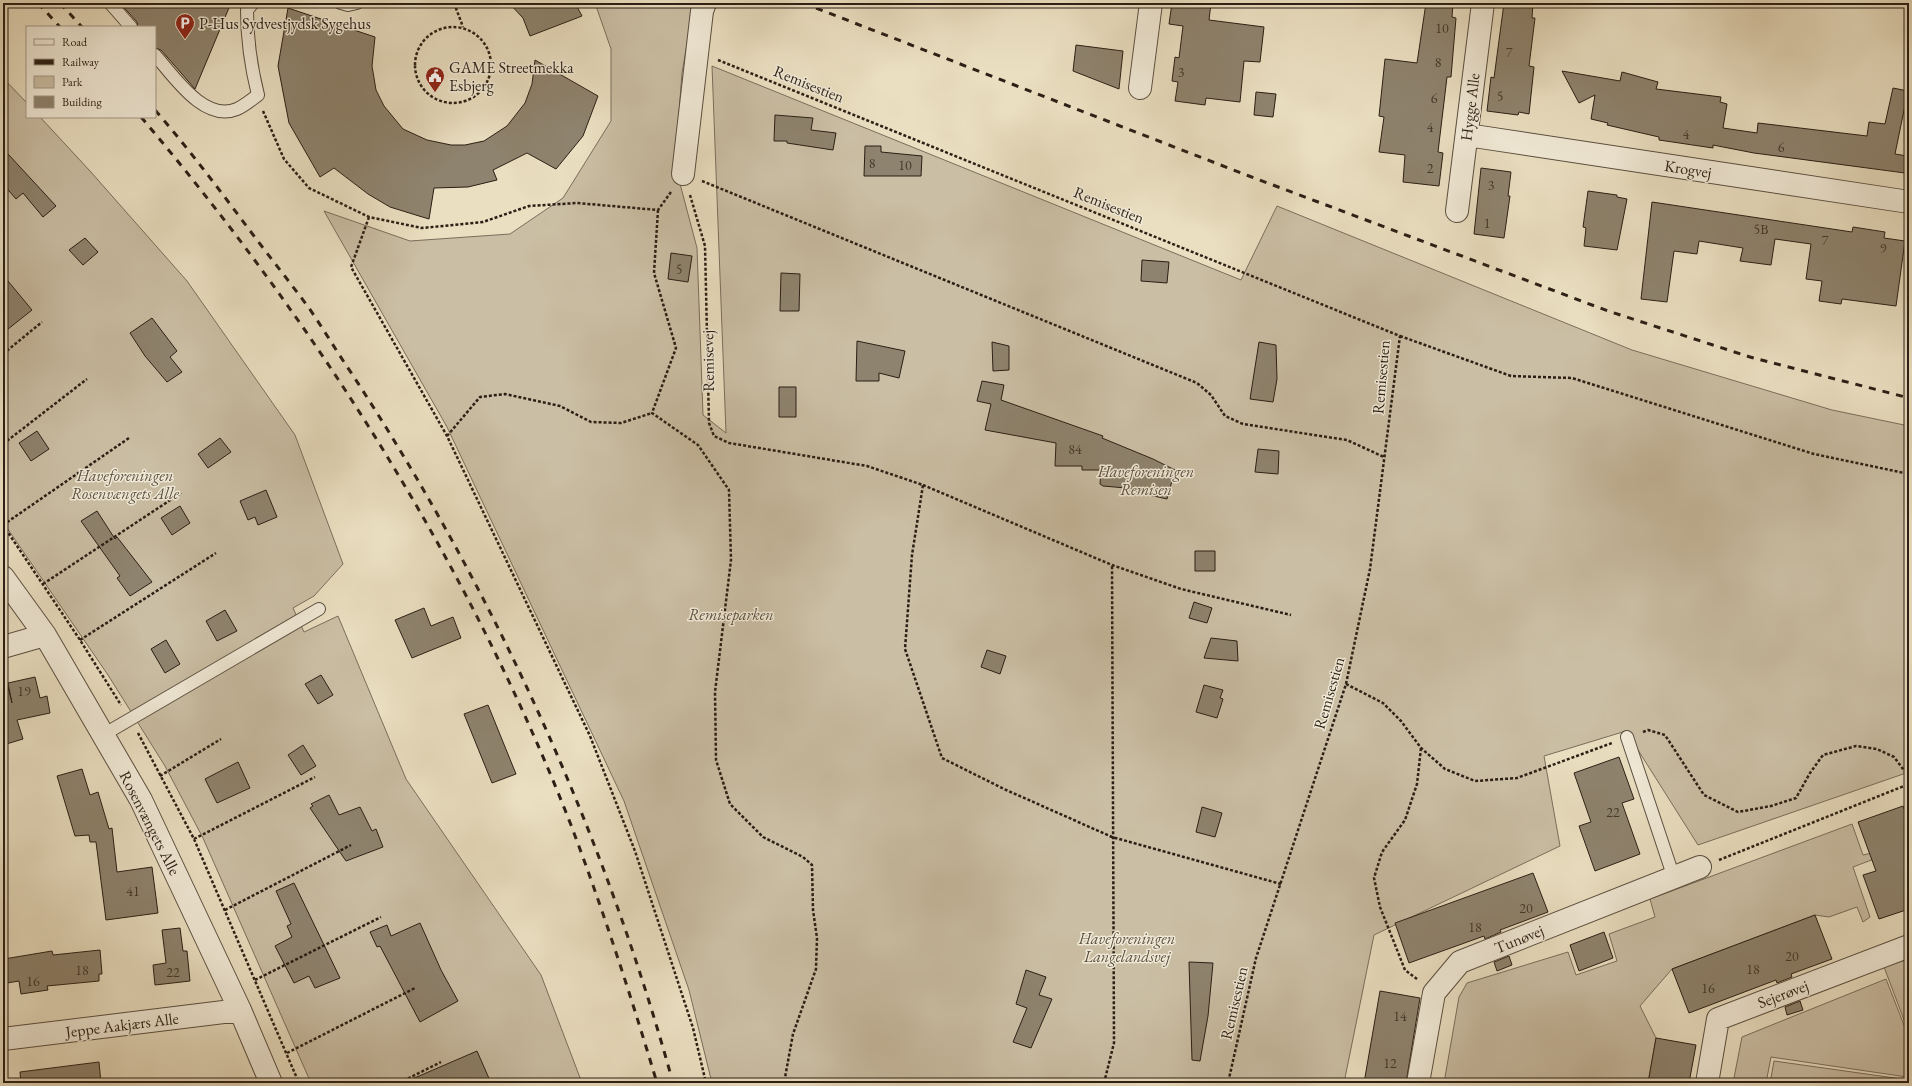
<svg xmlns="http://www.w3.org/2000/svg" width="1912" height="1086" viewBox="0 0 1912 1086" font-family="'EB Garamond',serif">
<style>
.green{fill:#cabea4;stroke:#7a6e5c}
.building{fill:#8e836e;stroke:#2b1f15}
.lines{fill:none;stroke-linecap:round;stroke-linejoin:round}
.lane-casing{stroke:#5b4f40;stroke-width:14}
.street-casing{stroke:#5b4f40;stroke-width:24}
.path{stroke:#2b1f15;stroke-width:2.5;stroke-dasharray:3 2;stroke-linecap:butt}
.lane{stroke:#f1ead7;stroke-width:12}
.street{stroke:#f1ead7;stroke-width:22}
.rail{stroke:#2b1f15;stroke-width:3;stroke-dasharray:7 7;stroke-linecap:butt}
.labels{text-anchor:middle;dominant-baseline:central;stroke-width:3;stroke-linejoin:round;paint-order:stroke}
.number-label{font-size:14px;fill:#44382b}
.poi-label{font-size:16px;fill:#2b1f15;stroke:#f1ead7;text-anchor:start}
.street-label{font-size:16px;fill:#2b1f15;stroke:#f1ead7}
.park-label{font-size:16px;font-style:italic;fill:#5b4f40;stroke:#f1ead7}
</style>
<rect width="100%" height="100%" fill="#eadfc1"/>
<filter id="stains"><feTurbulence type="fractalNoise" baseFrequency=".005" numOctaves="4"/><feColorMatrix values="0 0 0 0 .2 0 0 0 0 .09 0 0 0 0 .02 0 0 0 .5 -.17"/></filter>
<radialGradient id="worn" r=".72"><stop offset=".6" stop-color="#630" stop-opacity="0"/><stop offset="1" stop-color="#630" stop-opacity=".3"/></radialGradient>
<path class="green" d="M595,3H694L682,73L675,165L697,248L703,415L726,433L712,66L1241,280L1277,206L1632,350L1832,410L1909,426V772L1698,845L1626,731L1544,756L1560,846L1374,935L1344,1083H712L689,990L624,801L447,427L324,211L410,241L510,234L563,198L611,121V49Z
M3,78L27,103V117H40L90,171L187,281L295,435L343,564L314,596L293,608L304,632L338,616L406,779L541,975L582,1083H311L203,838L165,766L108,675L3,522Z
M1852,824L1863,855L1872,853L1874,859L1853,867L1870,917L1863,922L1857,907L1829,917L1815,915L1672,969L1640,1006L1656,1038L1648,1083H1444L1459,997L1467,983L1568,952L1576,975L1617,961L1609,934L1655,917L1650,899Z
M1909,959V1033L1884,967Z
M1886,979L1909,1038L1907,1077L1771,1057L1766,1083H1733L1742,1037Z
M1774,1061L1909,1080V1083H1770Z"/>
<path class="building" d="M120,3H231L195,89L161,50L155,48V27H138L137,22Z
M509,3H575L582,16L530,36L523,18Z
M1172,3H1211L1209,20L1264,27L1260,62L1244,61L1240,102L1206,98L1205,105L1175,101L1178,82L1172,81L1175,57L1179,58L1183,26L1169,24Z
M1426,3H1453L1452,17L1456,18L1451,77H1447L1438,152L1443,153L1439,186L1403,182L1405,155L1379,152L1384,117L1379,116L1385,59L1417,63Z
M1504,3H1533L1532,18H1535L1529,66L1534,67L1529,114L1519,112L1518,115L1487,111L1491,77L1494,78Z
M288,8L375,37L372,66L376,90L384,106L403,129L427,140L451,145H465L484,141L507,126L525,103L532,84L535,60L598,96L583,136L556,169L527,153L493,170L497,180L468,187L434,188L429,219L419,216L390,207L368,194L334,168L320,177L289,123L278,66Z
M1076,45L1123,51L1119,89L1073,71Z
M1562,71L1620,81L1622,72L1658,82L1656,89L1721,97L1720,102L1727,104L1723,128L1757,133L1758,123L1867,136L1869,122L1885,124L1893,88L1908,91L1895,154L1907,156L1905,173L1754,153L1713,145V148L1659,140V137L1607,125L1608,123L1591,119L1595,95L1579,103Z
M1256,92L1276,94L1273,117L1254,115Z
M775,115L813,118L811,130L836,133L833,150L787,143V141H774Z
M865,146H881V152L922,156L921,176H864Z
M8,154L56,206L43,217L23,193L16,199L3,184V158Z
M1481,168L1511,172L1508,196H1510L1504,238L1474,234Z
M1588,191L1617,195V197L1627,199L1617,250L1584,246L1586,228L1583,227Z
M1652,202L1852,232L1853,227L1885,232L1884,238L1905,241L1896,306L1842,299L1841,304L1819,301L1822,281L1806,279L1811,244L1775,239L1771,265L1740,261L1743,248L1699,241L1697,254L1674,251L1667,302L1641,299Z
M85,238L98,252L83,265L69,250Z
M671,253L692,256L688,282L668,279Z
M1142,260L1169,262L1167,283L1141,281Z
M781,273L800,274L799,311H780Z
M3,275L32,310L3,333Z
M152,318L177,351L170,357L182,372L167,382L145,356L130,333Z
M857,341L905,351L899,378L879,373V381H856Z
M992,342L1009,346V370L993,371Z
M1259,342L1276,345L1277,379L1273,402L1250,399Z
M982,381L1004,385L1001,400L1103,436L1102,438L1153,459L1175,470L1167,499L1136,492L1137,489L1103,486L1100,484L1101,470H1082V466H1055L1056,443L985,430L991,404L977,401Z
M779,387H796V417H779Z
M37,431L49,449L31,461L19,443Z
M220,438L231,452L208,468L198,454Z
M1258,449L1279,451L1278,474L1255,472Z
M266,490L277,517L258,525L255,517L248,520L240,501Z
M180,506L190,523L172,535L161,518Z
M97,511L115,539L117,537L152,582L130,596L117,578L120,576L81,521Z
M1195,551H1215V571H1195Z
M1194,602L1212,608L1207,623L1189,618Z
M424,608L431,626L453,617L461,638L412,658L395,620Z
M225,610L237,631L217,641L206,621Z
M1211,638L1237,641L1238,661L1204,658Z
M166,640L180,664L165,673L151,649Z
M987,650L1006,656L1000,674L981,667Z
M321,675L333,695L318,704L305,684Z
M35,677L40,698L47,696L50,713L17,720L23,739L3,745V687H8L12,703L8,683Z
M1204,685L1223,690L1220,698L1223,699L1217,718L1196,712Z
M488,705L516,774L492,783L464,714Z
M303,745L316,766L301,775L288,755Z
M1619,757L1634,799L1622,803L1640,854L1595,871L1579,826L1591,822L1574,773Z
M238,762L250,788L217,803L205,779Z
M82,769L90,795L98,792L109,829L112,828L117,872L152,867L158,913L106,920L96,842H90L89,835L75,836L57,776Z
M329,795L339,815L360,807L372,831L376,829L383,847L346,861L310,808L313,806L311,804Z
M1903,806L1909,822V909L1879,919L1863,875L1876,871L1858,822Z
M1202,807L1222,813L1215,837L1196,832Z
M1533,873L1548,912L1500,930L1501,932L1485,939L1484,936L1409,963L1395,923Z
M294,883L340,978L315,988L309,976L294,983L275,946L292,937L287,926L291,924L276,891Z
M1815,915L1832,959L1791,974L1792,977L1777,983L1776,980L1689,1013L1672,969Z
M420,923L441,970L458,1001L420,1022L380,946L377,947L370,932L387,925L391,936Z
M180,928L183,951H187L190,981L155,985L153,965L166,963L162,930Z
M1604,932L1613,958L1579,971L1570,945Z
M100,950L102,974H99V981L47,986L48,990L21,994L19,981L7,983L4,959L52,951L53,955Z
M1509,956L1512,965L1497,971L1494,962Z
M1189,962L1213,963L1208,1016L1200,1061L1192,1060Z
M1026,970L1046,977L1039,995L1052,999L1031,1048L1013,1042L1027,1008L1016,1004Z
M1380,991L1420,998L1406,1083H1364Z
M1800,1001L1803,1010L1787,1015L1785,1007Z
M1656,1038L1696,1045L1689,1083H1648Z
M477,1051L491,1083H403Z
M99,1062L101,1083H21L20,1072Z"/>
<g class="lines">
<defs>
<path id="lane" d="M110,3L131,27
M341,3L348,5L357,3
M155,55C173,75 204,123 237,109C244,106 251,100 258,95C251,67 247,40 247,10L253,3
M103,735L319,609
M1627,737L1674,878"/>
<path id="street" d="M1140,88L1151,3
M1467,135L1909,202
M683,174L702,11L705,3
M1457,211L1483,3
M3,577L45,635L141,800L240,1010L271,1083
M3,647L45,635
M3,1039L240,1010
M1418,1083L1434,993L1460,962L1700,867
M1707,1083L1718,1019L1909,946"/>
</defs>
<use href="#lane" class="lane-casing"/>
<use href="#street" class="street-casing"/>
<path class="path" d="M454,3L463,27
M415 65a38 38 0 1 1 76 0a38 38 0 1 1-76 0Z
M718,60L1400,336L1370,569L1346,684L1256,958L1228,1083
M263,111L284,159L309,188L369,217L422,228L483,222L529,206L577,203L658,210L671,192
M702,181L1197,383L1211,395L1225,416L1243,424L1347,440L1384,457
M690,195L705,246L709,423L714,436L729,443L867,466L923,485L912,555L905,649L942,758L1004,789L1112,837L1281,884
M658,210L654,273L676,348L652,413L698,445L729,490L731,560L715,692L716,760L730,804L763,837L803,857L812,865L813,910L817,938L816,969L793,1034L784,1083
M369,217L351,267L447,436L590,736L635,851L693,1028L706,1083
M1400,336L1511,376L1572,378L1814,454L1909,474
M3,354L42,322
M447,436L480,397L505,394L560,406L591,422L621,423L652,413
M3,444L87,379
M923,485L1112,565L1181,589L1291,615
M3,525L80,640L121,705
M3,525L129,438
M43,584L181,493
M80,640L216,553
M1346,684L1383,703L1401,721L1421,748L1445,769L1475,781L1517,778L1612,743
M1643,732L1648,730L1665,735L1704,795L1738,812L1771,806L1796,798L1810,773L1823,755L1856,746L1877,749L1894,757L1909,777
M138,733L194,839L299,1083
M160,776L221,739
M194,839L315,777
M1719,860L1909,784
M225,910L351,845
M1417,979L1405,970L1380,907L1374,878L1382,852L1405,820L1417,784L1421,748
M255,980L381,917
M287,1053L415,988
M399,1083L441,1062
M1104,1083L1114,1043L1112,565"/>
<use href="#lane" class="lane"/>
<use href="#street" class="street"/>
<path class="rail" d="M38,3L60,27
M60,3L82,27
M803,3L1249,176L1608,311L1750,357L1909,398
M155,110C188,148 218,188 248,228C268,255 289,281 309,308C324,330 337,352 352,374C494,591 604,832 673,1083
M141,117C320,328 470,567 571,825C603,910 631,996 657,1083"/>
</g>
<defs>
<symbol id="parking-pin" viewBox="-11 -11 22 30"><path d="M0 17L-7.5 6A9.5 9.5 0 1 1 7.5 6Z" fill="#8f2418" stroke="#f1ead7"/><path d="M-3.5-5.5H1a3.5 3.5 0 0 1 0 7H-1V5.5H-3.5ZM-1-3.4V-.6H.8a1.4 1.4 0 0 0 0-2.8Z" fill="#fff"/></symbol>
<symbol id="civic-pin" viewBox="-11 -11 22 30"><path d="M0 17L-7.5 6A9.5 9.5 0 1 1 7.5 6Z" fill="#8f2418" stroke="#f1ead7"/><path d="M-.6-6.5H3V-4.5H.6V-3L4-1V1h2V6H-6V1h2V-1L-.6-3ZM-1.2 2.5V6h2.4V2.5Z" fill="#fff"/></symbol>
</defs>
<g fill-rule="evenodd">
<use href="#parking-pin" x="174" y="12" width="22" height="30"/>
<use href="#civic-pin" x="424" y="65" width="22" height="30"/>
</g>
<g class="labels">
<g class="number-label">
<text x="1442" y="28">10</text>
<text x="1509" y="52">7</text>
<text x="1438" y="62">8</text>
<text x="1181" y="72">3</text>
<text x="1500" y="96">5</text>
<text x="1434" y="98">6</text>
<text x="1430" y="127">4</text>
<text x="1686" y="134">4</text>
<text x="1781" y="147">6</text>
<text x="872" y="163">8</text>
<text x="905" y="165">10</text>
<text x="1430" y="168">2</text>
<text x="1491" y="185">3</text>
<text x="1487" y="223">1</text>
<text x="1761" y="229">5B</text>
<text x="1825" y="240">7</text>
<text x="1883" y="248">9</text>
<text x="679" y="269">5</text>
<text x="1075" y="449">84</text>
<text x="24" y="691">19</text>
<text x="1613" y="812">22</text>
<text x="133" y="891">41</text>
<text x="1526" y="908">20</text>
<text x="1475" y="927">18</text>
<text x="1792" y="956">20</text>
<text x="1753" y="969">18</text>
<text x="82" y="970">18</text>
<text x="173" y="972">22</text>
<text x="33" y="981">16</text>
<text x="1708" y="988">16</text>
<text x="1400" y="1016">14</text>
<text x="1390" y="1063">12</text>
</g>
<g class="poi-label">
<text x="199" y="23">P-Hus Sydvestjydsk Sygehus</text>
<text x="449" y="67">GAME Streetmekka<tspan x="449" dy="18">Esbjerg</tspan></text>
</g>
<g class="street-label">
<text transform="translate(809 84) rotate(22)">Remisestien</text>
<text transform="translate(1470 107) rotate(-83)">Hygge Alle</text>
<text transform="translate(1688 169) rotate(9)">Krogvej</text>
<text transform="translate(1109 205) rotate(22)">Remisestien</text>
<text transform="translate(708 361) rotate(-91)">Remisevej</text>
<text transform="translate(1381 377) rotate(-85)">Remisestien</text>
<text transform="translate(1329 693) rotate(-74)">Remisestien</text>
<text transform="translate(150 823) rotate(63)">Rosenvængets Alle</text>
<text transform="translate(1519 939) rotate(-22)">Tunøvej</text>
<text transform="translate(1783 994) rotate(-21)">Sejerøvej</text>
<text transform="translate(1234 1003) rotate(-77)">Remisestien</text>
<text transform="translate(122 1025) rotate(-7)">Jeppe Aakjærs Alle</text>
</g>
<g class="park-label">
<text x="1146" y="471">Haveforeningen<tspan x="1146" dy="18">Remisen</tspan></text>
<text x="125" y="475">Haveforeningen<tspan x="125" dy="18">Rosenvængets Alle</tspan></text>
<text x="731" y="614">Remiseparken</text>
<text x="1127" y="938">Haveforeningen<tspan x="1127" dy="18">Langelandsvej</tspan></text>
</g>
</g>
<rect width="1912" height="1086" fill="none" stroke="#eadfc1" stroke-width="16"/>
<rect x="4" y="4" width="1904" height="1078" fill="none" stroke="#2b1f15" stroke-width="2"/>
<rect x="8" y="8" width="1896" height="1070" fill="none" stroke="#2b1f15"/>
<rect x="26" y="26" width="130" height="92" fill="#f1ead7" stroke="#a29989"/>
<rect x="34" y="39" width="20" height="6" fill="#f1ead7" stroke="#a29989"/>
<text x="62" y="46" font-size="12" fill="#2b1f15">Road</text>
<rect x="34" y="59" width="20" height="6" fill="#2b1f15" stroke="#a29989"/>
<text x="62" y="66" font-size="12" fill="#2b1f15">Railway</text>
<rect x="34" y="76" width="20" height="12" fill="#cabea4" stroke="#a29989"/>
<text x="62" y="86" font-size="12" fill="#2b1f15">Park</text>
<rect x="34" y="96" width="20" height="12" fill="#8e836e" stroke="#a29989"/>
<text x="62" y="106" font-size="12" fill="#2b1f15">Building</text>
<rect width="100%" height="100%" filter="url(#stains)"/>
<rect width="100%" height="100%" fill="url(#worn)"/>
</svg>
